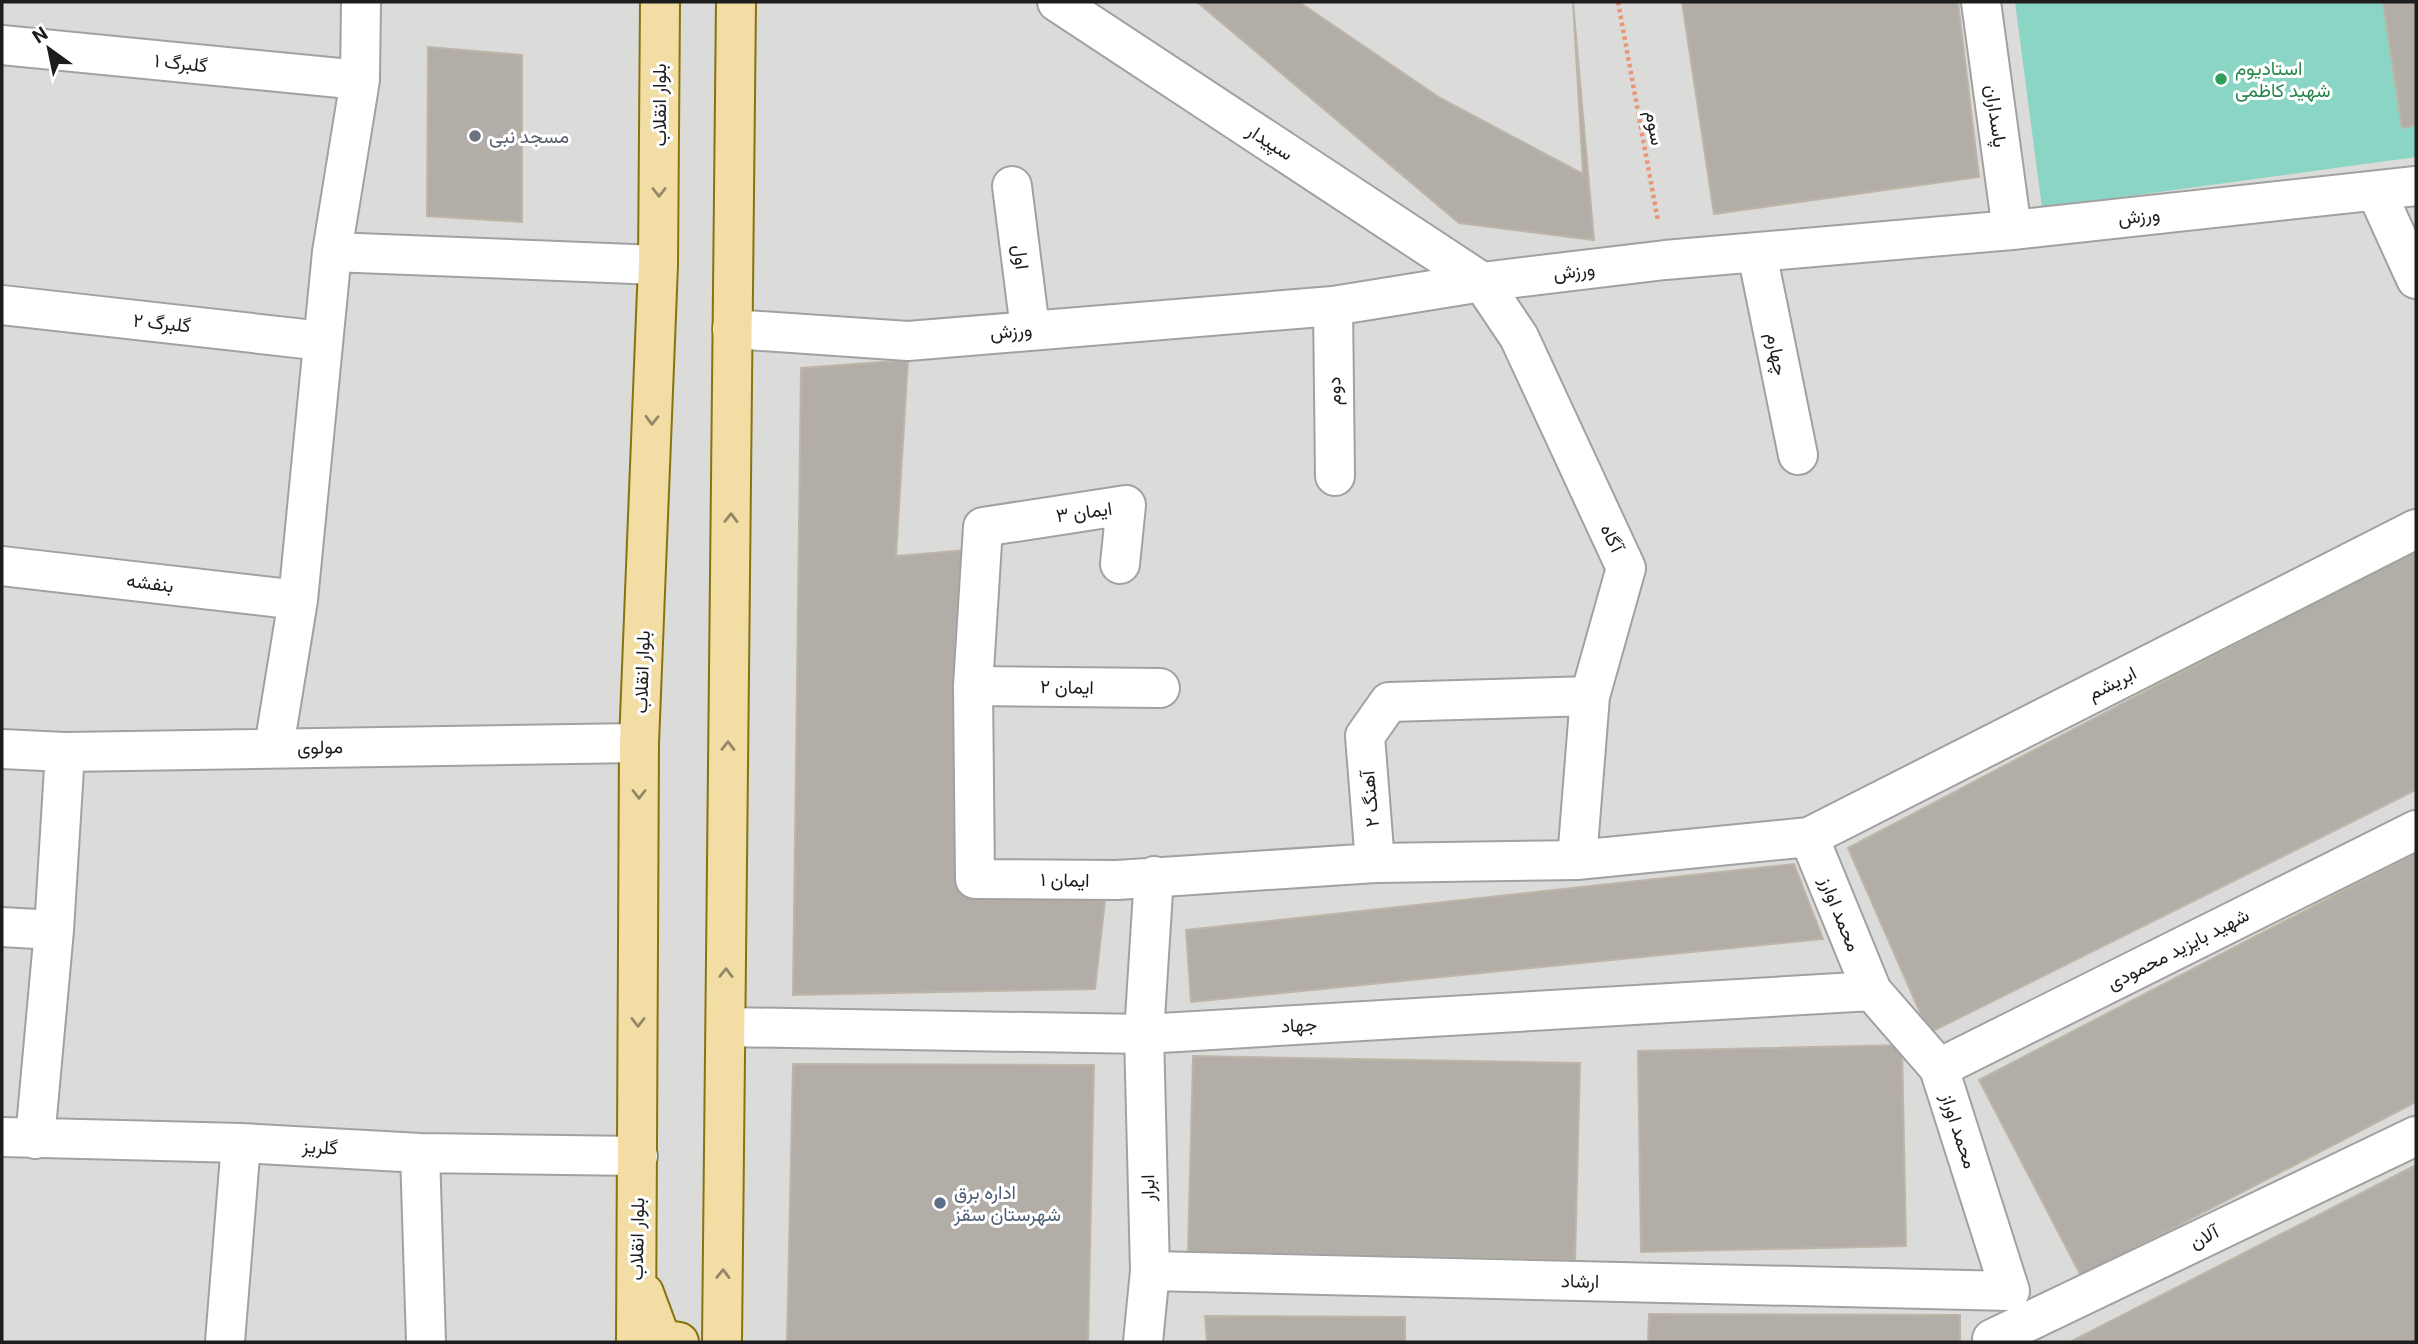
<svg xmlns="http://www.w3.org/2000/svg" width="2418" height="1344" viewBox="0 0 2418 1344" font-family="Roboto,Vazirmatn,sans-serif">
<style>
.residential{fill:#dbdbda}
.pitch{fill:#8ad5c4}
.building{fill:#b2aea7;stroke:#beb5a8;stroke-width:2}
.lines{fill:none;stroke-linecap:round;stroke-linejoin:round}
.minor-casing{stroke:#a1a1a1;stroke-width:42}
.major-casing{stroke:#88730f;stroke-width:42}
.path{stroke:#eb9577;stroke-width:4.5;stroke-dasharray:3.5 3.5;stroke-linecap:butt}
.minor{stroke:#fff;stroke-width:38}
.major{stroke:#f2dda5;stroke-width:38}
.oneway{stroke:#928768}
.leisure-dot{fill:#2e9e5b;stroke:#fff;stroke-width:2.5}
.worship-dot{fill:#6b7280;stroke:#fff;stroke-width:2.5}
.service-dot{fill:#5c6f8a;stroke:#fff;stroke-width:2.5}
.labels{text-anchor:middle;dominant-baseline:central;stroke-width:6;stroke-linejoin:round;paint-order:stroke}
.street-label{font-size:19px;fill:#1d1d1d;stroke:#fff}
.leisure-label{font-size:19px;fill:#27864d;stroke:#fff;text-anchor:start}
.worship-label{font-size:19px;fill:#5b616d;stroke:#fff;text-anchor:start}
.service-label{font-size:19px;fill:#4e5e75;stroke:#fff;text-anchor:start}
</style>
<rect width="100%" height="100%" fill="#edece4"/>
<path class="residential" d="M2,2H2416V1342H2Z"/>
<path class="pitch" d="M2015,2H2416V157L2042,208Z"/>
<path class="building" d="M1197,2H1299L1440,98L1583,174L1573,2L1594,240L1459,223Z
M1682,2H1958L1979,177L1714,214Z
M2383,2H2416V125L2402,128Z
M428,47L522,55V222L427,216Z
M908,360L896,556L967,550L960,888L1105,901L1095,989L793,995L801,368Z
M2416,549V790L1929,1033L1848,848Z
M2416,853V1102L2081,1276L1979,1080Z
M1794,864L1823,939L1191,1002L1186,930Z
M1902,1045L1906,1246L1641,1252L1638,1051Z
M1193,1056L1580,1063L1575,1260L1188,1252Z
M793,1064L1094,1065L1088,1342H787Z
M2416,1165V1342H2070Z
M1649,1314L1960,1315V1342H1648Z
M1205,1316L1405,1317V1342H1207Z"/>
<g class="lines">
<defs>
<path id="minor" d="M1057,2L1482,282L1519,337L1626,568L1590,696L1577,860
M1981,2L2012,230
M2,45L360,80
M1012,186L1030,329
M2376,191L2416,279
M332,252L658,265
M1757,253L1798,455
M2,305L323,341
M1333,306L1335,476
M732,329L908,341L1333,306L1482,282L1665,260L2012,230L2416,186
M1120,564L1126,505L983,527L973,686L975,879L1117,880L1375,863L1577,860L1809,837L2416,529
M2,566L298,600
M973,686L1160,688
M274,747L298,600L332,252L360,80L361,2
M2,749L65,752L639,743
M1809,837L1872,991L1939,1068L2010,1291
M1375,863L1365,736L1389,702L1590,696
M2,927L54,930
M726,1027L1144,1034L1872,991
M1939,1068L2416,830
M2,1137L241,1143L420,1153L638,1156
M35,1139L54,930L65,752
M420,1153L426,1342
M1150,1271L2010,1291
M1992,1339L2416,1136
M225,1342L241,1143
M1143,1342L1150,1271L1144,1034L1154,876"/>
<path id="major" d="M644,1293L661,1339L679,1342
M636,1342L639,743L658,265L660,2
M722,1342L736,2"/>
</defs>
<use href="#minor" class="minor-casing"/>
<use href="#major" class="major-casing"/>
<path class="path" d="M1618,2L1658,221"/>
<use href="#minor" class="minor"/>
<use href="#major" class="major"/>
</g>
<defs><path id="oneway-chevron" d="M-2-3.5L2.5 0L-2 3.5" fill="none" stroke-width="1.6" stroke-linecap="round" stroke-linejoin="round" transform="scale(1.75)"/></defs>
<g class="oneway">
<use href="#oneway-chevron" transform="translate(659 192) rotate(90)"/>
<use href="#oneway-chevron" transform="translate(652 420) rotate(92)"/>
<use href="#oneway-chevron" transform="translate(731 518) rotate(-89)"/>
<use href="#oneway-chevron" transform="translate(728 746) rotate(-89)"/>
<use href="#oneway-chevron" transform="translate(639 794) rotate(90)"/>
<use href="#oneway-chevron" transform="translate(726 973) rotate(-89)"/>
<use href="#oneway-chevron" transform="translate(638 1022) rotate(90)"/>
<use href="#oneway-chevron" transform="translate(723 1274) rotate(-89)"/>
</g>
<circle class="leisure-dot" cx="2221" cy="79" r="7"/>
<circle class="worship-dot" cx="475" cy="136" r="7"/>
<circle class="service-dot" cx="940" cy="1203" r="7"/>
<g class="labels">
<g class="street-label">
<text transform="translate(181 63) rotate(6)">گلبرگ ۱</text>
<text transform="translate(659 105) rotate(-90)">بلوار انقلاب</text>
<text transform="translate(1996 116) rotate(82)">پاسداران</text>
<text transform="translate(1655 128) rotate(80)">سوم</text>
<text transform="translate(1270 142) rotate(33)">سپیدار</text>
<text transform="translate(2139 216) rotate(-6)">ورزش</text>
<text transform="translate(1021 257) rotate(83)">اول</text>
<text transform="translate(1574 271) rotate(-7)">ورزش</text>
<text transform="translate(162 323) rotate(6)">گلبرگ ۲</text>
<text transform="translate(1011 331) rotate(-5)">ورزش</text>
<text transform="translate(1777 354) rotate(79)">چهارم</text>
<text transform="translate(1334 391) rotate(-91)">دوم</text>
<text transform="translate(1084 512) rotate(-8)">ایمان ۳</text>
<text transform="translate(1612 538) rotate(64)">آگاه</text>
<text transform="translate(150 583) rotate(7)">بنفشه</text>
<text transform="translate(642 672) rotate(-88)">بلوار انقلاب</text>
<text transform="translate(2112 683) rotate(-27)">ابریشم</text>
<text transform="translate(1067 687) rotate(1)">ایمان ۲</text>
<text transform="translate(320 747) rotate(-1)">مولوی</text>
<text transform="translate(1370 799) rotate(-95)">آهنگ ۲</text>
<text transform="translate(1065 880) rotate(1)">ایمان ۱</text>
<text transform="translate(1840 914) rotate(68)">محمد اوارز</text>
<text transform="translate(2178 949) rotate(-27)">شهید بایزید محمودی</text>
<text transform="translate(1299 1025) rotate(-3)">جهاد</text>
<text transform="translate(1959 1131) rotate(72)">محمد اوراز</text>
<text transform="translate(320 1147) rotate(3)">گلریز</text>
<text transform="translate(1148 1188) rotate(-91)">ابرار</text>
<text transform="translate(2204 1237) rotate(-26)">آلان</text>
<text transform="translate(637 1239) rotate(-89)">بلوار انقلاب</text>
<text transform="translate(1580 1281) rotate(1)">ارشاد</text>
</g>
<g class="leisure-label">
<text x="2235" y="68">استادیوم<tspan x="2235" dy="22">شهید کاظمی</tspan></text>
</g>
<g class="worship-label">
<text x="489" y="136">مسجد نبی</text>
</g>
<g class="service-label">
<text x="954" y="1192">اداره برق<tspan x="954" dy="22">شهرستان سقز</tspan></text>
</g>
</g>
<rect width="2418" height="1344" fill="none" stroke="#1d1d1d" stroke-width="7"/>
<g transform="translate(49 49) rotate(327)" stroke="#ffffff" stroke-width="5" paint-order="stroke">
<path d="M0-5L12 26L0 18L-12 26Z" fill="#1d1d1d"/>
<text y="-10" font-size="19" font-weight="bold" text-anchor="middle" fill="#1d1d1d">N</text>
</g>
</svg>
